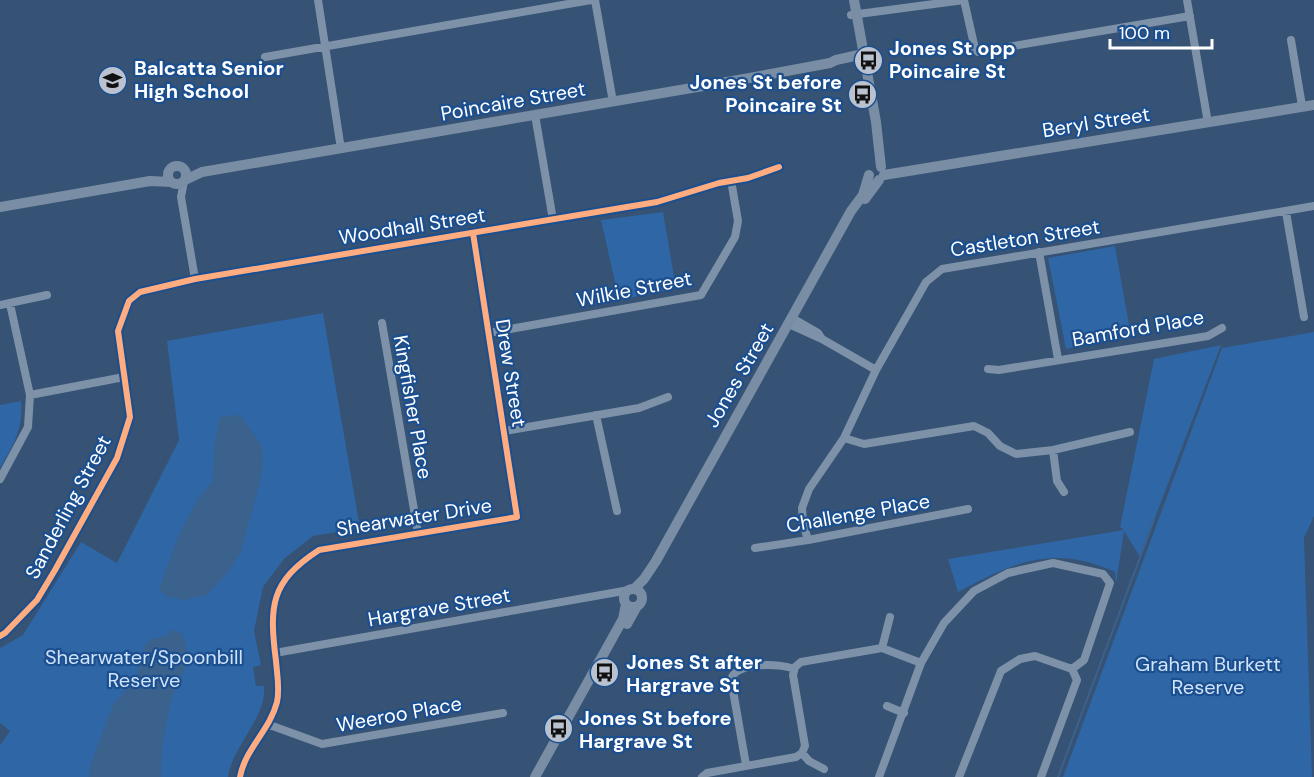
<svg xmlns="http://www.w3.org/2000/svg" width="1314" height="777" viewBox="0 0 1314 777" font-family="'DM Sans',sans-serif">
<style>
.green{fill:#2f66a5}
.water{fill:#3b618d}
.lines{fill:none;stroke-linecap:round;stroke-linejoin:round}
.stream{stroke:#3b618d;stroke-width:2}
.street{stroke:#7d92a8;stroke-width:8}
.secondary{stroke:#798da4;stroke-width:10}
.cycleway-casing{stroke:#1b4f8f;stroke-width:10}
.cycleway{stroke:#ffac80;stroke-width:6}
.labels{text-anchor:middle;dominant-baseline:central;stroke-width:4.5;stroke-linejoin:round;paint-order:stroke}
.poi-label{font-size:20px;font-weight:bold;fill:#fff;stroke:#1b4f8f;text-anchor:start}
.street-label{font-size:20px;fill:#fff;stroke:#1b4f8f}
.park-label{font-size:20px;fill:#cfe3fa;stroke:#1b4f8f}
</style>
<rect width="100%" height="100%" fill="#365274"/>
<path class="green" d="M663,212L676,288L619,300L601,220Z
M1115,246L1131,336L1066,349L1048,258Z
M323,313L360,528L313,536L284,559L263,587L254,631L261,665L253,667L256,686H264C268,715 232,747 228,777H0V745L10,731L0,723V648L23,635L81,542L117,563L179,440L167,341Z
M1314,332V516L1304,538L1312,777H1063L1222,348Z
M1221,345L1140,557L1124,531L1116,584L1115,572C1053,544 1014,562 958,592L948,559L1124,530L1120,527L1154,359Z
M21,401C24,428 13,446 0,468V405Z"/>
<path class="water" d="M240,415L261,445L263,456L261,478L241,551L229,571L207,595L182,600L171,596L173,600L159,590L178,537L198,499L213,481L214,448L220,417Z
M173,630L182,634C194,667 180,672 171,702C164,726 161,752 161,777H89L90,766L112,707L137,675L145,645L150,640L164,636Z"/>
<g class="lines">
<path class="stream" d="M1058,777L1154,520"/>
<path class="street" d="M318,0L341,149
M595,0L613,102
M1187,0L1208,123
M851,15L964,0L975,49L978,52L1190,16
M1291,40L1302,106
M265,57L591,0
M535,115L553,220
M184,181L181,197L195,279
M1286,212L1304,317
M1039,252L1058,359
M0,305L47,295
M792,318L818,333L822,339
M382,323L418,533
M789,324L822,339L876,370
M488,333L701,295L735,237L738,221L731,180
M988,369L999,370L1208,336L1222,328
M30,395L124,377
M596,415L617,511
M504,431L639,408L668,397
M844,438L864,444L974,426L988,433L1000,446L1016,454L1053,450L1130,432
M1053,450L1057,481L1064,492
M0,479L28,427L30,395L10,304
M808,540L803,523L802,508L809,489L844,438L876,370L926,282L942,269L1314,206
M755,548L808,540L968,509
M0,636L5,633L37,600L55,570L117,458L130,417L118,331L129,301L140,292L195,279L657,202L719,183L748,178L779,167
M882,648L890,617
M275,653L629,590
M887,706L904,713
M267,724L322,744L503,713
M802,753L809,761L824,769
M746,765L731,679C737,662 780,663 794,669
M240,777C245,749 270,730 277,702C280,689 277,674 276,661C269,606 270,582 319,550L517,517L473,233
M702,777L707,773L796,757L802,753L805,746L793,675L795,667L801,662L882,648L921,663
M879,777L921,663L944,623L974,591L1008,573L1053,563L1103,574L1110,583L1084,660L1072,669
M959,777L1001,671L1020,659L1035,656L1072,669L1077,680L1041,777"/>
<path class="secondary" d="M854,0L876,122L881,167
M168 175a9 9 0 1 1 18 0a9 9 0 1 1-18 0Z
M884,175L1314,105
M185,180L202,172L744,79L830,63L836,60L863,54
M865,199L879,180
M0,207L150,181L171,182
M624 598a9 9 0 1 1 18 0a9 9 0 1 1-18 0Z
M634,589L644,579L656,561L851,211L863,195L869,175
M627,624L637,606
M535,777L623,619L626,604"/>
<defs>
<path id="cycleway" d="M0,636L5,633L37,600L55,570L117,458L130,417L118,331L129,301L140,292L195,279L657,202L719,183L748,178L779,167
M240,777C245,749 270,730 277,702C280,689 277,674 276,661C269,606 270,582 319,550L517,517L473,233"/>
</defs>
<use href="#cycleway" class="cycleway-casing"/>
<use href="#cycleway" class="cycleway"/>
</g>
<defs>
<symbol id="bus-disc" viewBox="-11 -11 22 22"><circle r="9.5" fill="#b9c2ce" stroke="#1b4f8f"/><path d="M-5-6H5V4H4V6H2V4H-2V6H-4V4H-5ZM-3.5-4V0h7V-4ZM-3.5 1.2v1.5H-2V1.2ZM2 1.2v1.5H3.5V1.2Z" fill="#111"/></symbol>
<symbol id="school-disc" viewBox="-11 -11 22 22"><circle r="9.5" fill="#b9c2ce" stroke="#1b4f8f"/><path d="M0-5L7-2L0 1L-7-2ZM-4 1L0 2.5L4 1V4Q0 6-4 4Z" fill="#111"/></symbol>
</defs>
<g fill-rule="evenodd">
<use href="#bus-disc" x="852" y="44" width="33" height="33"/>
<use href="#school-disc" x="96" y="64" width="33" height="33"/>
<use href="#bus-disc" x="846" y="78" width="33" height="33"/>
<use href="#bus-disc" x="588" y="656" width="33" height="33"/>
<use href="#bus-disc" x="542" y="712" width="33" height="33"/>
</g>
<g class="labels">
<g class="poi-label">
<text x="889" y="48">Jones St opp<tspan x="889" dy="23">Poincaire St</tspan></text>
<text x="134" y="68">Balcatta Senior<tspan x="134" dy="23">High School</tspan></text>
<text x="842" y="82" text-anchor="end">Jones St before<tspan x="842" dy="23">Poincaire St</tspan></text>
<text x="626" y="662">Jones St after<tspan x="626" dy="23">Hargrave St</tspan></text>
<text x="579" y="718">Jones St before<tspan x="579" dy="23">Hargrave St</tspan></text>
</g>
<g class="street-label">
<text transform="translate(513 101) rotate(-10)">Poincaire Street</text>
<text transform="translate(1096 122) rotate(-9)">Beryl Street</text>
<text transform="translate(412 226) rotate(-9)">Woodhall Street</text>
<text transform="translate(1025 238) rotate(-9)">Castleton Street</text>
<text transform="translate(634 289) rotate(-11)">Wilkie Street</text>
<text transform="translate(1138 328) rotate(-10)">Bamford Place</text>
<text transform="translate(511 373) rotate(81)">Drew Street</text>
<text transform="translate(739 375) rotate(-60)">Jones Street</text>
<text transform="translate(413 407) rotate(80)">Kingfisher Place</text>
<text transform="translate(68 507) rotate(-62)">Sanderling Street</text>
<text transform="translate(858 513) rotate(-10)">Challenge Place</text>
<text transform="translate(414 517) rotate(-9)">Shearwater Drive</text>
<text transform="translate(439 607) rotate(-10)">Hargrave Street</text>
<text transform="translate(399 714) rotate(-10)">Weeroo Place</text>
</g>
<g class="park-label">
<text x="144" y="657">Shearwater/Spoonbill<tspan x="144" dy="23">Reserve</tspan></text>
<text x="1208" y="664">Graham Burkett<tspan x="1208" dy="23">Reserve</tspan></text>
</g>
</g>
<path d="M1110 39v9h102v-9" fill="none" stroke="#ffffff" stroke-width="3"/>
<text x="1119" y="39" font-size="18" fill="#ffffff" stroke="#1b4f8f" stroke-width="4.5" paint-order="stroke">100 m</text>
</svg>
